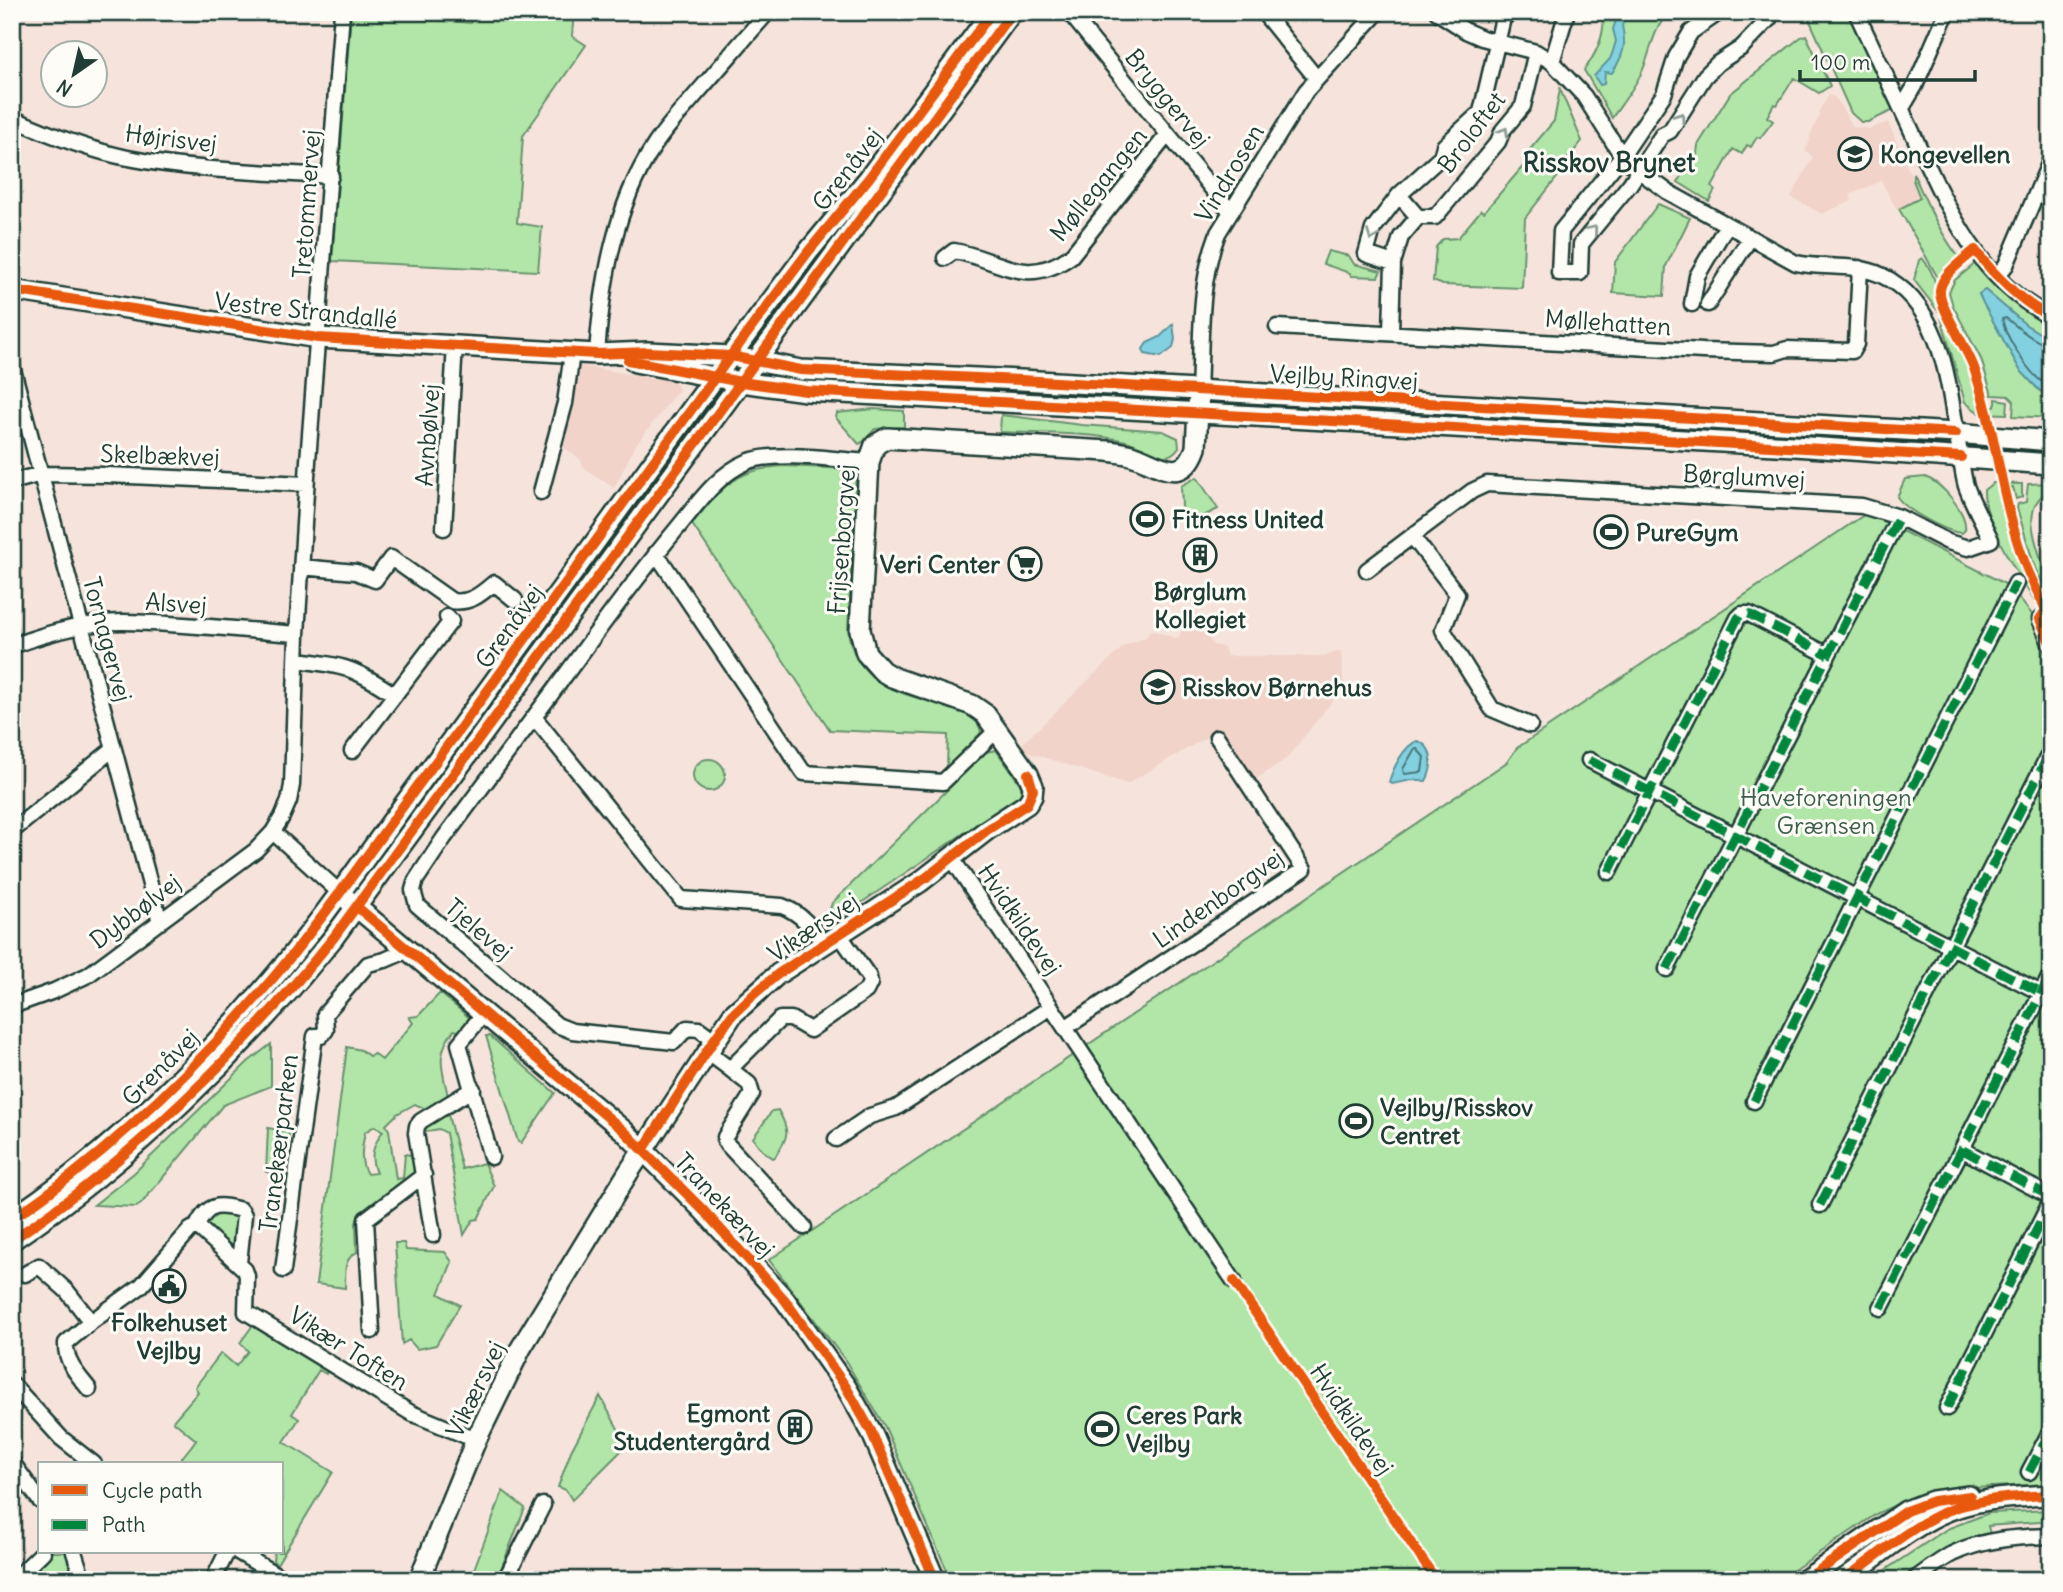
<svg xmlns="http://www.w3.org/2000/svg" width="2063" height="1592" viewBox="0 0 2063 1592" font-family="Delius,sans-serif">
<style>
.built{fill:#f1d3c9}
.green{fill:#b1e6a8;stroke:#68926e;stroke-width:2;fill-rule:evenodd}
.water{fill:#83d0e1;stroke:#5b959c;stroke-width:2}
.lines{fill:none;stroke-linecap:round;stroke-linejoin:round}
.shore{stroke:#477879;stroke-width:2}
.street-casing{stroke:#1f3d34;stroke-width:19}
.secondary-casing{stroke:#1f3d34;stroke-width:24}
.street{stroke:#fdfcf7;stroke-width:14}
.secondary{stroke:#fdfcf7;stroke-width:19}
.quiet{stroke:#00873e;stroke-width:9;stroke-dasharray:18 9;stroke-linecap:butt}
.cycleway-casing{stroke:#fdfcf7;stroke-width:15}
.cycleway{stroke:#e8590c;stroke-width:10}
.oneway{stroke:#8e9c96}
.labels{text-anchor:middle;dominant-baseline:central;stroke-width:6;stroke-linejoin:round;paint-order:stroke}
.street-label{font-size:24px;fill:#1f3d34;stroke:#fdfcf7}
.poi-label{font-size:24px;font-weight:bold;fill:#1f3d34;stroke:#fdfcf7;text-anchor:start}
.park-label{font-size:24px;fill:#3c5f4b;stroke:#fdfcf7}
.neighbourhood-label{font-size:26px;font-weight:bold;fill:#1f3d34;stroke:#fdfcf7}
</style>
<rect width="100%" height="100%" fill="#f6e4dc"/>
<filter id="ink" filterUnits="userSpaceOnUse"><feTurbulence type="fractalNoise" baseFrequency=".0143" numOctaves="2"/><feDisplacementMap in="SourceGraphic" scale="14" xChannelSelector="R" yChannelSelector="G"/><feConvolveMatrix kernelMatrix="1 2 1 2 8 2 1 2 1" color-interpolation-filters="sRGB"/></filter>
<g filter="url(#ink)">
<path class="built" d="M1829,95L1836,98L1853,127L1870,129L1888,122L1921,198L1897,210L1881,181L1850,195L1852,201L1822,214L1791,197L1813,157L1805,150L1811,139L1809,137L1820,115L1818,112Z
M576,365L675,382L679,389L635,446L614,488L583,467L581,460L561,445V439L572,401Z
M1193,607L1213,645L1224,647L1227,656H1323L1341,651L1344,687L1286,759L1253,781L1219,730L1127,784L1027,752L1022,744L1124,646L1145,638L1151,630L1178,639Z"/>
<path class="green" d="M472,12H574L572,36L586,45L523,136L517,223L542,227L538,271L332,261L351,13L471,23Z
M1603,12H1670C1653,28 1652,47 1644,67C1637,85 1623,102 1612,118L1584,70C1597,53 1606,34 1603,12Z
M1806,12H1850L1894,110L1868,122H1861L1851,113Z
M1806,35L1830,86L1819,93L1794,78L1777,105L1774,104L1767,117L1773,121L1760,138L1757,137L1751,147L1747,145L1742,154L1733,149L1712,187L1715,190L1709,201L1678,182L1697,155L1698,145L1730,94L1801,37Z
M1560,89L1582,141L1562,166L1559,175L1525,218L1522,288L1443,285L1433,281L1436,247L1443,239L1458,238L1481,210L1484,212L1531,157L1527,153L1554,121Z
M1913,173C1927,203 1940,234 1961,260L1941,279L1938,278L1899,209L1920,198L1913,180Z
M1658,204L1690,218L1666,266L1664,296L1613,293L1615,262Z
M1328,251L1349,256L1354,264L1381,271L1378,277L1351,276L1350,273L1323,264Z
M1922,258C1937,275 1935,288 1941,308L1938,311L1914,280L1919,260Z
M1976,263L2008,293L2051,323V340L2026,325L1985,290L1979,294L2020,370L2040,391L2051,393V418L2013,416L2014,401L2009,396L1992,395L1981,359L1953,306L1949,292L1955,280Z
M1942,315L1947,317L1969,363L1980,399L1979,401L1981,410L1994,407L1996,404V399L2008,401L2007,414L1979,413L1965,402L1941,317Z
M1228,404L1304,408L1364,406L1941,441L1939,443L1854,438H1771L1227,409Z
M874,409L904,411V427L875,429L863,442L859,444L836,418L837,413Z
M1001,415L1082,425L1163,431L1178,438L1179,447C1164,469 1145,445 1126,441C1086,432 1041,434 1000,432Z
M783,466L850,469L856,475L848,630C858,716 974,690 981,732L978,736L947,767L948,735L830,730L692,524C722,487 734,470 783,466Z
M1197,477L1218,509L1183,526L1181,486Z
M1925,477C1941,482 1968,513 1965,530L1962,533C1946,532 1907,511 1897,497L1905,479Z
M1993,483L2022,484V497L2016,499L2013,487L2001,490L1999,496L2015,553L2039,602L2037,605C2020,578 1983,522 1984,490Z
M2051,483V490C2018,505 2037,546 2045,571L2051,577V599L2035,568L2017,508L2018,504L2026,502L2028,484Z
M1867,513L2009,586L2039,623L2051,660V1484L1951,1489L1922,1493L1878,1513L1779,1580H951L885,1427L845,1360L769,1260L1507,762L1517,748Z
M996,750L1020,784L1022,790L1020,795L836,920L829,912L832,903L986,752Z
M693 775a16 16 0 1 1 32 0a16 16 0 1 1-32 0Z
M440,993L472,1020L461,1032L454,1030C435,1054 442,1069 448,1096L428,1110L415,1104L397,1114L386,1125L389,1130L396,1179L403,1178L405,1154L416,1156L419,1172L373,1206L360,1212L356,1223L357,1252C342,1260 346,1273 345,1288L316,1284L347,1047L361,1050L369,1056L374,1054L382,1060L413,1023L409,1017L418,1016ZM375,1126L383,1131C373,1145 369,1157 376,1173L367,1174C359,1162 362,1147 365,1132Z
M486,1036H490L555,1093L521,1143L518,1142Z
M271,1044V1086L223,1105L141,1204L136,1207L94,1205L134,1173L248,1062Z
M778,1110C791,1133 788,1136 775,1157L773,1158L762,1150L753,1138L772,1111Z
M447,1111L462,1169L484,1163L494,1186L478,1219L473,1220L464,1235L446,1133L439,1129L423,1132L424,1125Z
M268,1128L289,1132L285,1171L280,1174L266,1172Z
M215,1212L237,1214L236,1246L233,1251L205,1225L207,1216Z
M395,1243H404L406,1250L445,1252L452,1262L439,1294L460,1305L436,1345L417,1349L409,1340L402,1344Z
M253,1325L328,1368L326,1374L319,1370L292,1414L299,1419L284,1442L333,1472L277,1564L273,1561L274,1552H282V1464H177L196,1440L173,1421L198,1392L195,1387L221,1353L236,1366L248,1351L240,1343Z
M600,1396L627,1445L572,1500L566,1490L558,1487L571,1451Z
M503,1491L525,1508L497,1579L473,1572Z
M2051,1510V1521L1988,1526L1990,1534L1943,1551L1902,1580H1870L1947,1529L1989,1513Z
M52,1552H68L77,1580H27Z"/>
<path class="water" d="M1619,12H1633C1616,27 1624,23 1624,41C1625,51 1618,64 1612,73L1605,72L1604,84L1600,85L1594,76L1610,59L1613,51L1616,41L1613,29Z
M1985,290L2026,325L2051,340V393L2040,391L2020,370L1983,303L1979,294Z
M1173,324L1175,339L1173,348L1161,357L1145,354L1143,349L1147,343L1160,337Z
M1417,741C1435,746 1433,768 1426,781L1412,780L1392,784L1389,782C1393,768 1404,746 1417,741Z"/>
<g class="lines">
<path class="shore" d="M2051,346C2035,343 2019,328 2006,318L2002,319C2006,337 2032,382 2051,386
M1417,749L1424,757L1422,772L1404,774L1403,769L1414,750Z"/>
<defs>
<path id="street" d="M1069,12L1231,212
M1263,12L1317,79
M1512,12L1503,18L1481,112L1444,146L1441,157L1399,195L1373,229L1366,254L1393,263L1401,237L1418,217H1435L1498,142L1503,130L1523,106L1536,52
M1720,12L1691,32L1676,57L1664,94L1622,156L1561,231L1559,273H1580L1581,244L1630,184L1662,135L1670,131L1705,76L1718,63L1741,48L1769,19L1762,12
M1856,12C1873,49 1891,86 1908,123C1942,196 1974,279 2051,317
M1552,62L1567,12
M1902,108L1915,86L1947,12
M12,118C50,135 88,150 128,158C194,171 264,172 331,176
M1399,195L1418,217
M945,258L954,251C1000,259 1025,289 1071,256L1168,134
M1997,276L2006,265L2051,159
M1692,304L1697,276L1727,225
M1708,304L1750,238
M1277,327L1703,351L1774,353L1787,349L1852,351L1856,344L1860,268
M1391,332L1393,263
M597,354C602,284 614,207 654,146C666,127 683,110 698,92C721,66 744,39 768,12
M12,366L160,922
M1199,390C1202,337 1198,284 1218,233L1306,91L1378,12
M12,482L41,474L107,475L306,484
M541,492L565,403L572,353
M444,528L455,345
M1412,536L1457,594L1443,630L1492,709L1530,725
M656,553L804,773L943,782L997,730
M301,567L356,572L375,580L391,558L452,601C470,604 481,594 494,583L515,600
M1367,570L1472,491L1487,484L1862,506L1899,517L1948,542L1968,548L1991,540C1983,522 1973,505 1966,486C1963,476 1962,465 1960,454C1949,393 1946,306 1881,275C1855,263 1824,269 1796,263L1668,192L1638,170L1622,156L1584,96L1552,62L1536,52L1482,38L1466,31L1437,12
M2040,619L2051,645
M12,646C47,633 86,622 123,622C181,623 240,630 297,634
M296,660C344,665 355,668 395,695
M534,717C581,655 625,591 675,531C696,506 716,475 747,462C776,450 837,460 869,462
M352,751L451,621L447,617
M1589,760L2051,998
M12,831L113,749
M273,832L339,892
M951,857L1234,1281
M1609,872L1738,618L1742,614H1749L1828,655
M1667,969L1899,517
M12,1006L54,991L88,975L256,850L273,832L282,817L289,801L292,785L297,634L308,461L342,12
M485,1012L459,1044L491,1157
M1065,1028L1304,869L1217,737
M714,1040L699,1029L687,1028L674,1042L572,1031L557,1025L417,905L413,890L416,880L444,838L534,717L681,899L782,906C801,913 812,928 824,944
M706,1051L730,1069
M1754,1101L2016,583
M836,1139L870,1116L896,1108L1051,1007
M1963,1150L2051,1197
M1820,1205L2051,750
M197,1226C208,1203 218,1204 241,1210L244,1215L239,1263
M804,1227L725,1142V1137L752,1094L749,1084L730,1069L780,1019H791L810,1030L866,991L870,983L869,977L839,934
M433,1235L416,1133L417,1126L421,1121L473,1089
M283,1270L315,1036H321L326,1030L325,1014L368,964L385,960L408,950
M25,1274L39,1266L67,1291L91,1322
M1881,1308L2051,974
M372,1331L366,1219L424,1175
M12,1384L61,1438L94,1464
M89,1389C78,1375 65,1362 66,1343L91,1322L141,1286L190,1230L197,1226L245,1270L247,1276L246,1312L411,1413L476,1440
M1947,1408L2051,1201
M12,1462L40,1501
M2029,1472L2051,1430
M74,1552L83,1580
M238,1552L285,1580
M14,1580L43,1552
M213,1580L227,1552
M505,1580L543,1505
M1914,1580C1926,1571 1939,1561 1952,1554C1983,1539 2017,1537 2051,1536"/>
<path id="secondary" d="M12,290L318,338L597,354L648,352L731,356L801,370L1021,380L1956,433L2051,441
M635,362L741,382L806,391L1794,446L2051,464
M348,900L623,1130L704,1211L785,1300L846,1387L871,1431L935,1580
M12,1219C105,1156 188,1077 262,991C323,921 375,843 431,768C542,617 651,463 763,312L808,252L869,178L992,12
M12,1240C130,1161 245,1048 334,937L1012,12
M419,1580L476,1440L521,1348L628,1173L733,1014L778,974L920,882L987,830L1027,804L1032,796L1033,786L1028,774L985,714L972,705L892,677L882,671L866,653L860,630L869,462L875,445L887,438L1108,451C1116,452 1124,453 1131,455C1156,462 1182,488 1196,448L1199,390
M1805,1580L1906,1511L1933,1501L1969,1496
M1843,1580C1872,1560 1907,1530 1938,1515C1973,1498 2013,1497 2051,1495"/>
</defs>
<use href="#street" class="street-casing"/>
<use href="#secondary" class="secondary-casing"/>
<use href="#street" class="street"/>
<use href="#secondary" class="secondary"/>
<path class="quiet" d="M1589,760L2051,998
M1609,872L1738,618L1742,614H1749L1828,655
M1667,969L1899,517
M1754,1101L2016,583
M1963,1150L2051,1197
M1820,1205L2051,750
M1881,1308L2051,974
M1947,1408L2051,1201
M2029,1472L2051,1430"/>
<defs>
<path id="cycleway" d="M12,290L318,338L597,354L648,352L731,356L801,370L1021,380L1956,433
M2051,317C2021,302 1995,276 1975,250C1964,260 1942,274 1940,290C1938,306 1968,349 1974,368C1996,431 2001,499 2024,561C2030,578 2039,594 2046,610L2040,619L2051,645
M628,360L741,382L806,391L1961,457
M357,907L623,1130L704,1211L785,1300L846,1387L871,1431L935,1580
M643,1150L714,1040L733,1014L753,995L778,974L927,877L987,830L1027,804L1033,790L1028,774
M12,1219C105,1156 188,1077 262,991C323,921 375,843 431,768C542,617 651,463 763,312L808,252L869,178L992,12
M12,1240C130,1161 245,1048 334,937L1012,12
M1234,1281L1436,1580
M1805,1580L1906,1511L1933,1501L1970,1496
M1843,1580C1872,1560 1907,1530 1938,1515C1973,1498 2013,1497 2051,1495"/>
</defs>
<use href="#cycleway" class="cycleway-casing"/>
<use href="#cycleway" class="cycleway"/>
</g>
<defs><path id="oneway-chevron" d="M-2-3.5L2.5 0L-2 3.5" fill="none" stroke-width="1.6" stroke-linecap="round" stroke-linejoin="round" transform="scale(1.75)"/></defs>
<g class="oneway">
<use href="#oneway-chevron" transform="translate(1680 117) rotate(-55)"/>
<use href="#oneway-chevron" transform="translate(1504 132) rotate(-59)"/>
<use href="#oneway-chevron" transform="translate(1593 230) rotate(-50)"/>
<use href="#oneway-chevron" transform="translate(1372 236) rotate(111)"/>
</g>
</g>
<defs>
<symbol id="school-ring" viewBox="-11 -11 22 22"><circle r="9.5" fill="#fdfcf7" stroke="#1f3d34" stroke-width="1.5"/><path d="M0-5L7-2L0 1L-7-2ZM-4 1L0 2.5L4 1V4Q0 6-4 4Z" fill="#1f3d34"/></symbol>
<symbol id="stadium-ring" viewBox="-11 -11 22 22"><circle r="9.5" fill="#fdfcf7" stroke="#1f3d34" stroke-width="1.5"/><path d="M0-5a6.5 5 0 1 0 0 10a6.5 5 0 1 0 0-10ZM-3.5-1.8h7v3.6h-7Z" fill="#1f3d34"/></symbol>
<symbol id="building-ring" viewBox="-11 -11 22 22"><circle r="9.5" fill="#fdfcf7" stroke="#1f3d34" stroke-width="1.5"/><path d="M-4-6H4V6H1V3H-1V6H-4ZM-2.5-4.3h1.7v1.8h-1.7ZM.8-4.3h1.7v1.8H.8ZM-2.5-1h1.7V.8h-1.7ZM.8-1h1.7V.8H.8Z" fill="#1f3d34"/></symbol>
<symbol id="supermarket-ring" viewBox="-11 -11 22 22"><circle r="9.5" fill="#fdfcf7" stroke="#1f3d34" stroke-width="1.5"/><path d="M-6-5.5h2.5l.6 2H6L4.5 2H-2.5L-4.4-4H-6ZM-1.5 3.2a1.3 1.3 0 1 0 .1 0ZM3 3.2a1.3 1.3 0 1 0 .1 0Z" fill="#1f3d34"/></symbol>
<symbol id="civic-ring" viewBox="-11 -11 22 22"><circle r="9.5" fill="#fdfcf7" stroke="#1f3d34" stroke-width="1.5"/><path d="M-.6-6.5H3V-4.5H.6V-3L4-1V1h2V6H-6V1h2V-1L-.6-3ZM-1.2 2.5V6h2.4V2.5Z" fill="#1f3d34"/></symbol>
</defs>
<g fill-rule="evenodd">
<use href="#school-ring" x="1836" y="135" width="38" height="38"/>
<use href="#stadium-ring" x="1128" y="500" width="38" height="38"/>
<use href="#stadium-ring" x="1592" y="513" width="38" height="38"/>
<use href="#building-ring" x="1181" y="536" width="38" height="38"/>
<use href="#supermarket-ring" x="1006" y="545" width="38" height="38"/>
<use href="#school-ring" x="1139" y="668" width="38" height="38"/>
<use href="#stadium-ring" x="1337" y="1102" width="38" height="38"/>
<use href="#civic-ring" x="150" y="1267" width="38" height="38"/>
<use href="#building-ring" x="776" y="1408" width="38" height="38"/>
<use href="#stadium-ring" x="1083" y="1410" width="38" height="38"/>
</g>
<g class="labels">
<g class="street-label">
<text transform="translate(1168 98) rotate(51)">Bryggervej</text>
<text transform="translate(1471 132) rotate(-53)">Broloftet</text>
<text transform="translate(171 138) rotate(7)">Højrisvej</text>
<text transform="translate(847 169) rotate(-52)">Grenåvej</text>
<text transform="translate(1229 173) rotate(-59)">Vindrosen</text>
<text transform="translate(1098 184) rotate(-51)">Møllegangen</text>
<text transform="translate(306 204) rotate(-86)">Tretommervej</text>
<text transform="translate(306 310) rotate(6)">Vestre Strandallé</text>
<text transform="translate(1608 322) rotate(4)">Møllehatten</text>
<text transform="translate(1344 377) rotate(3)">Vejlby Ringvej</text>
<text transform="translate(427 435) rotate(-86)">Avnbølvej</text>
<text transform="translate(160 455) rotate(2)">Skelbækvej</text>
<text transform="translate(1744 476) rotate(3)">Børglumvej</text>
<text transform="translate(841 539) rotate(-86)">Frijsenborgvej</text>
<text transform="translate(176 603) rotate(4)">Alsvej</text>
<text transform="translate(509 626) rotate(-54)">Grenåvej</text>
<text transform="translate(108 639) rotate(75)">Tornagervej</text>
<text transform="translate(1218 898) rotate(-35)">Lindenborgvej</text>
<text transform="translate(135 911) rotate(-37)">Dybbølvej</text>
<text transform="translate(1020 919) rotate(56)">Hvidkildevej</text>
<text transform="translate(813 927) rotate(-34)">Vikærsvej</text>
<text transform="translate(479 929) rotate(41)">Tjelevej</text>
<text transform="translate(160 1067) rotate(-45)">Grenåvej</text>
<text transform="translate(278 1143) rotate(-83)">Tranekærparken</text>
<text transform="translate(725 1205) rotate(47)">Tranekærvej</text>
<text transform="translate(349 1348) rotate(32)">Vikær Toften</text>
<text transform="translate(475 1389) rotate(-64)">Vikærsvej</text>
<text transform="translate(1352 1419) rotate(56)">Hvidkildevej</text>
</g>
<g class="poi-label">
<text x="1880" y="154">Kongevellen</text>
<text x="1172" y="519">Fitness United</text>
<text x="1636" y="532">PureGym</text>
<text x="1000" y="564" text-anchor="end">Veri Center</text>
<text x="1200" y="591" text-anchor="middle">Børglum<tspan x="1200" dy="28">Kollegiet</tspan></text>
<text x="1182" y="687">Risskov Børnehus</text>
<text x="1380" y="1107">Vejlby/Risskov<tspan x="1380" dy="28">Centret</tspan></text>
<text x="169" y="1322" text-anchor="middle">Folkehuset<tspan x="169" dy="28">Vejlby</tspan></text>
<text x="770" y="1413" text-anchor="end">Egmont<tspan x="770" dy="28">Studentergård</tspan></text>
<text x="1126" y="1415">Ceres Park<tspan x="1126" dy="28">Vejlby</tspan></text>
</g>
<g class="park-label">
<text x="1826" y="797">Haveforeningen<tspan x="1826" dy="28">Grænsen</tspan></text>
</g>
<g class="neighbourhood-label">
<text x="1609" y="162">Risskov Brynet</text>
</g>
</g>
<rect width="2063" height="1592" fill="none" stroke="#fdfcf7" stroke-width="42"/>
<rect x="21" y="21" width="2021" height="1550" fill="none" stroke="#1f3d34" stroke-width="2.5" filter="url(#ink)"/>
<rect x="38" y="1462" width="245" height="91" fill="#fdfcf7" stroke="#a4b0a9" stroke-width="2"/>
<rect x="52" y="1485" width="35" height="10" fill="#e8590c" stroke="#a4b0a9" stroke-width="2"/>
<text x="102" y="1498" font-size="21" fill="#1f3d34">Cycle path</text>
<rect x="52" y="1520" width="35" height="10" fill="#00873e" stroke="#a4b0a9" stroke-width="2"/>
<text x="102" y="1532" font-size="21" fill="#1f3d34">Path</text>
<g transform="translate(74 74) rotate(214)"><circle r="33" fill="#fdfcf7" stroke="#a4b0a9" stroke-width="2"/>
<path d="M0-5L12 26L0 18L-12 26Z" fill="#1f3d34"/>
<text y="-10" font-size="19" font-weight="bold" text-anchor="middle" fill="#1f3d34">N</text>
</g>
<path d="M1800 70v10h175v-10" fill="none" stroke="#1f3d34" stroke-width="3.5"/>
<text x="1811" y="70" font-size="21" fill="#1f3d34" stroke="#fdfcf7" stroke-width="5" paint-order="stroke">100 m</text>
</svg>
